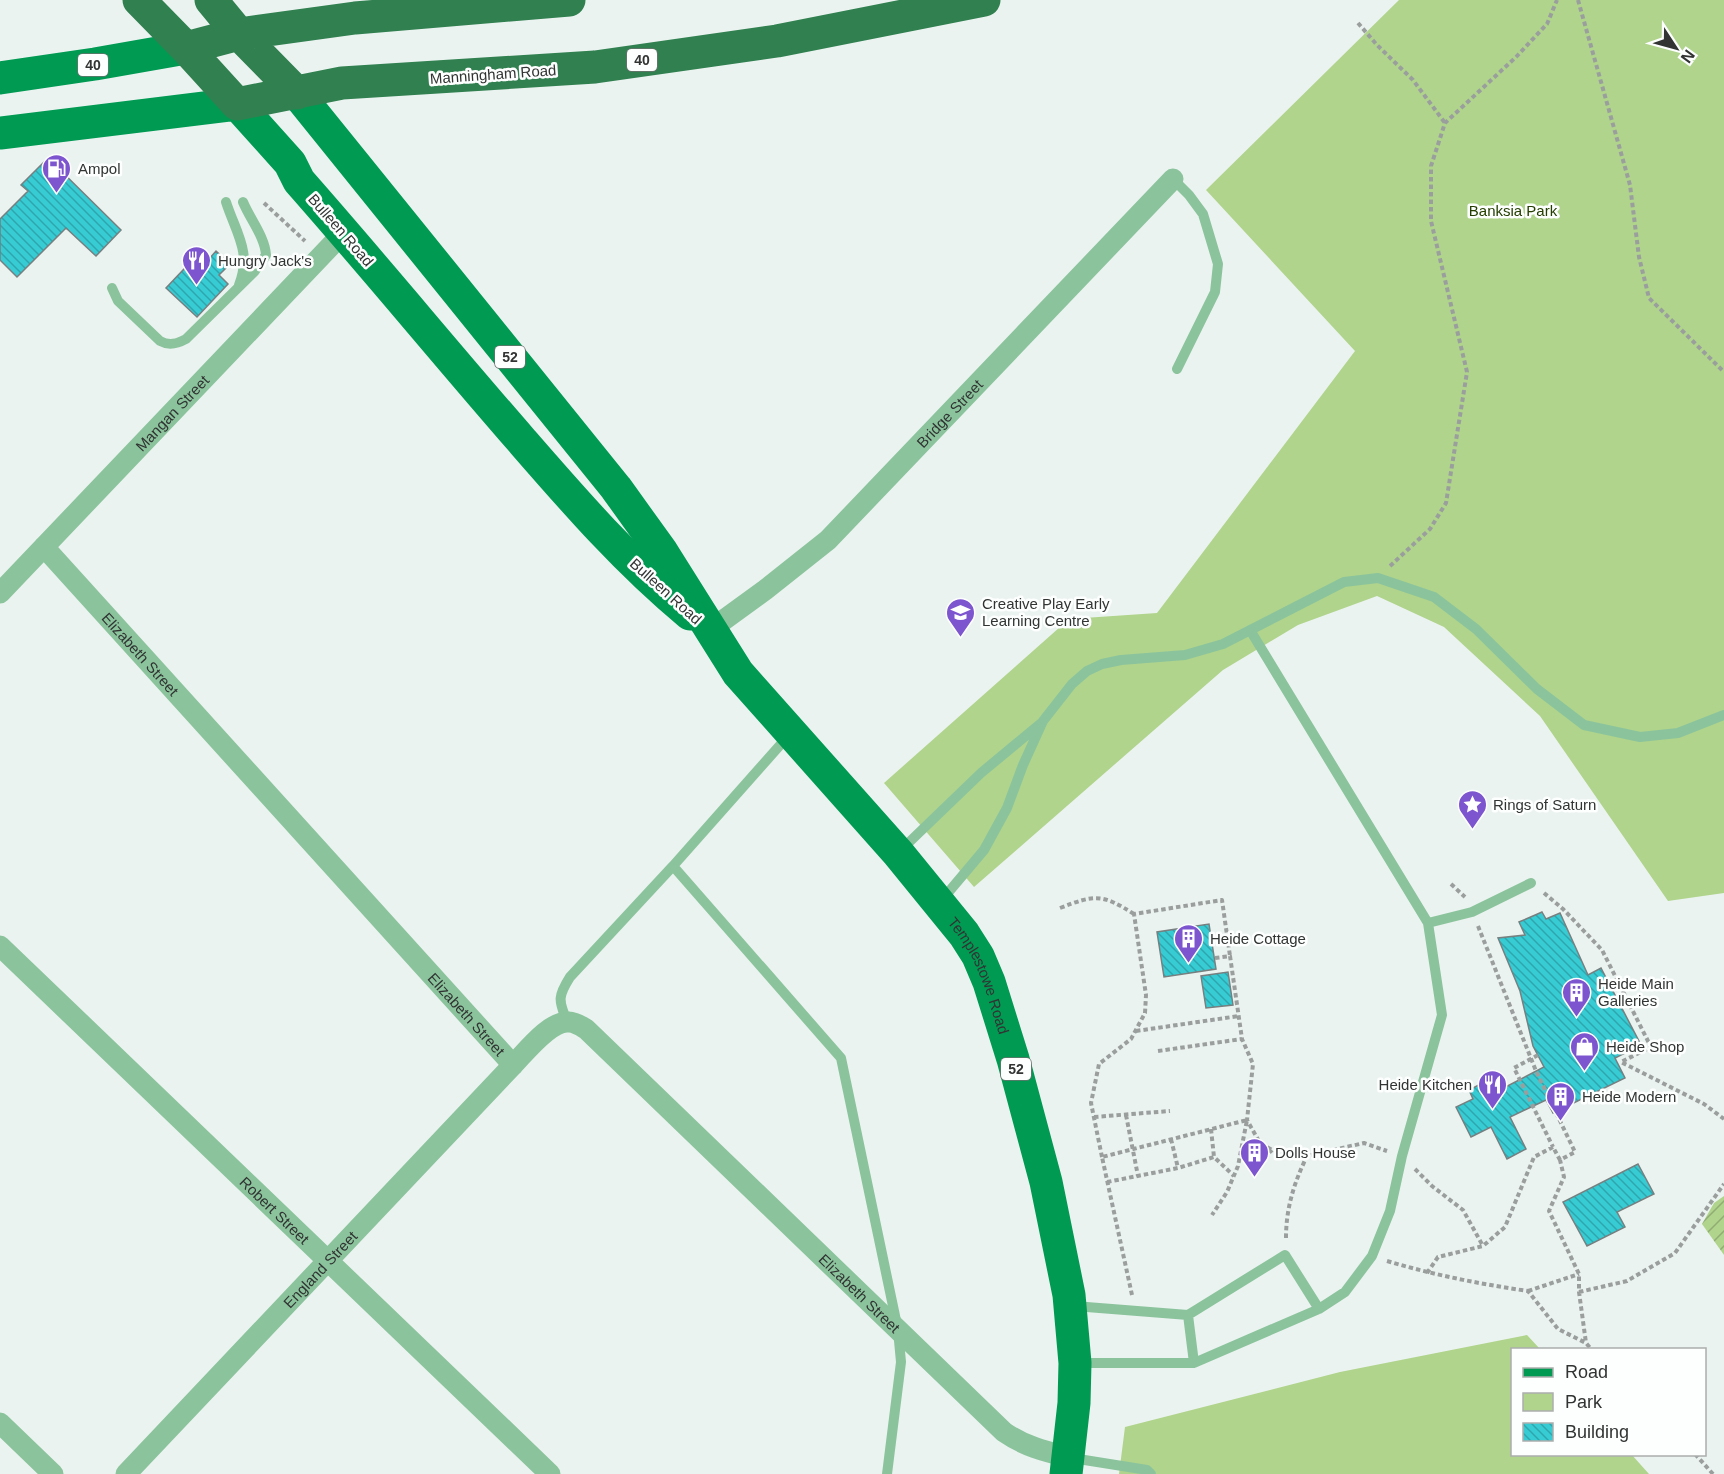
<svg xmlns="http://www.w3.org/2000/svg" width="1724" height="1474" viewBox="0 0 1724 1474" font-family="Arial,sans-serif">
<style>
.green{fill:#b0d48c}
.garden{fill:url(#garden-furrows)}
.building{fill:url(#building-back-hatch);stroke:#787f7f;stroke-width:1.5}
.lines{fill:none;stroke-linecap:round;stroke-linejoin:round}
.path{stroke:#9a9f9e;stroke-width:4;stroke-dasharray:4.5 3;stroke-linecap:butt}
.lane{stroke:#8bc49c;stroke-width:10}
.street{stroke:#8bc49c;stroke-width:21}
.primary{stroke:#009a53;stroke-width:33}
.highway{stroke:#318050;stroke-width:33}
.labels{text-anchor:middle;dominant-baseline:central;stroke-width:5;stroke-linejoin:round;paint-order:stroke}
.shield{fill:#fdfffe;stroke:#6e7170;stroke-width:1.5}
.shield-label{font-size:14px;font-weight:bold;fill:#313433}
.street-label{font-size:15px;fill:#313433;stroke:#fdfffe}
.poi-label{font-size:15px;fill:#313433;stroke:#fdfffe;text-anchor:start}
.park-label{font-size:15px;fill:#263e00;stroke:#fdfffe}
</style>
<defs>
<pattern id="garden-furrows" width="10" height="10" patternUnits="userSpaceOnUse" patternTransform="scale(1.5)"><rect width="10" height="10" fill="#b0d48c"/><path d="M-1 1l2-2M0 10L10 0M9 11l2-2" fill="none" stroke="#90ad73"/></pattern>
<pattern id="building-back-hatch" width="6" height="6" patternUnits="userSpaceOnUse" patternTransform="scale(1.5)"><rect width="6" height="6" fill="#37ccd4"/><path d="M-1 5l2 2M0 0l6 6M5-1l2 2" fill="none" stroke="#2fa6ad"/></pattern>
</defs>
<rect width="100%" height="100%" fill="#ebf3f1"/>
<path class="green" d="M1399,0H1724V893L1668,901L1540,716L1444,627L1377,596L1298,625L1223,670L974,887L884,783L1069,619L1157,613L1355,351L1206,190Z
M1527,1335L1540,1349L1512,1350V1454L1632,1455L1649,1474H1119L1125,1427L1340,1372Z"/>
<path class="garden" d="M1724,1196V1255L1702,1224L1714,1203Z"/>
<path class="building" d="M48,158L121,230L96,256L66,228L17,277L0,260V219L28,191L21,185Z
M201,251L209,259L216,251L230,264L219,275L228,284L197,317L166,288Z
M1542,912L1546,919L1560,913L1588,975L1601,968L1641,1045L1615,1058L1625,1078L1553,1113L1546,1100L1510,1117L1526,1149L1507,1159L1491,1127L1471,1137L1456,1107L1473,1099L1469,1090L1490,1079L1496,1092L1544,1067L1533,1046L1520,991L1498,938L1525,935L1519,922Z
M1209,924L1216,969L1164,977L1157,932Z
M1228,972L1233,1005L1206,1008L1201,976Z
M1638,1164L1654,1194L1617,1212L1625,1227L1587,1246L1563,1202Z"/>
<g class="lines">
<path class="path" d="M1578,0L1630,185L1639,257L1649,298L1724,372
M1358,23L1377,45L1413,80L1445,123
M264,203L305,241
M1390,566L1430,529L1446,503L1467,372L1431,221V166L1445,123L1516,57L1547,24L1557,0
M1451,884L1465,897
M1544,893L1563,909L1602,950L1651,1047L1621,1062L1704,1104L1724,1119
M1060,908C1096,894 1102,894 1134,914
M1478,926L1536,1071L1575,1152L1560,1160L1564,1177L1549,1211L1579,1274V1292L1586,1343
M1215,958L1230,956L1242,1039L1253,1064L1247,1120L1260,1143L1272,1150L1307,1156L1364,1143L1387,1151
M1136,1031L1239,1016
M1158,1051L1242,1039
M1538,1055L1514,1068L1553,1147
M1126,1115L1138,1176
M1094,1117L1170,1111
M1211,1129L1214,1157
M1171,1139L1178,1168
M1102,1157L1091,1103L1099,1064L1131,1039L1145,1013L1146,995L1134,914L1222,900L1230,956
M1253,1168L1272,1150
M1415,1169L1432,1186L1463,1210L1483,1246
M1107,1182L1178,1168L1214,1157L1234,1176
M1286,1238C1286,1208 1294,1183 1307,1156
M1387,1261C1434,1275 1480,1284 1528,1291L1558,1329L1586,1343L1592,1350
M1427,1273L1438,1257L1483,1246L1505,1227L1534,1157L1553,1147L1560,1160
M1528,1291L1579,1274
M1579,1292L1627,1281L1675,1253L1724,1184
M1132,1295L1102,1157L1247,1120L1238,1166L1227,1192L1212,1215
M1695,1454L1713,1474"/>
<path class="lane" d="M1173,179L1189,195L1203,214L1218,264L1215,292L1177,369
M226,202C236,233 252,252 239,285
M112,288L118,301L160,341C169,346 177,344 186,339L254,272L266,255C265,237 250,219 243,202
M1250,630L1428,923L1442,1015L1402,1156L1390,1211L1372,1256L1345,1292L1319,1309
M900,851L981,773L1040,724
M673,866L841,1058L898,1330L901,1362L887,1474
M941,901L984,850L1007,808L1023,765L1043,721L1072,684L1087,671L1102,664L1121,660L1185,655L1223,644L1344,582L1378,578L1434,597L1476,629L1537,689L1584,725L1640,737L1678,733L1724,715
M1428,923L1472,912L1531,883
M567,1021C558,1000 558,996 570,977L673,866L789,735
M1074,1306L1188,1315L1285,1255L1319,1309L1194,1363H1077
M1188,1315L1194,1363
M1072,1458L1147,1470L1151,1474"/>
<g class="street">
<path id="s1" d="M44,547L513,1065C525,1053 550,1020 569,1022C575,1022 581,1026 586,1029L1004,1432C1024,1446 1044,1451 1068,1457"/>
<path id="s2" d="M0,593L344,232"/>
<path id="s3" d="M710,630L765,590L828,540L1173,179"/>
<path id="s4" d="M0,946L550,1474"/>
<path d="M0,1423L53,1474"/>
<path id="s5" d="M126,1474L513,1065"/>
</g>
<g class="primary">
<path d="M0,78L95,64L186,48"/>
<path id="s6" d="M297,93L616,488L662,552L738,673L898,853L964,934L978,956L989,982L1013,1059L1046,1182L1069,1295L1075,1363L1074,1403L1066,1474"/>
<path d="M0,133L237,104L290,163L299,181C374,266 447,355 522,441C575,502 627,562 690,614"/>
</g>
<path class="highway" d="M139,0L186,48L237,104L342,83L595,67L777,41L984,0
M211,0L239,34L297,93
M186,48L239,34L355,18L569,0"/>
</g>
<defs>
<symbol id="fuel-pin" viewBox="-11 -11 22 30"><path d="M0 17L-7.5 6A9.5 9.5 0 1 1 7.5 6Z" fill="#7d55cf" stroke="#fdfffe"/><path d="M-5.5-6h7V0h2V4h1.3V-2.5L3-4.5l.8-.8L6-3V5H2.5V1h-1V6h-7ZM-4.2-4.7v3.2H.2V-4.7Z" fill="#fff"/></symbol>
<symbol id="restaurant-pin" viewBox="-11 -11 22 30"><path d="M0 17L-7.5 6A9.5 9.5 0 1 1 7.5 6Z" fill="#7d55cf" stroke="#fdfffe"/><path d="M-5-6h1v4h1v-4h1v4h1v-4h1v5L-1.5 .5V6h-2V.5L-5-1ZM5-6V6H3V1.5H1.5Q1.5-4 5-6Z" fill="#fff"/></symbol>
<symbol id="school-pin" viewBox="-11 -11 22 30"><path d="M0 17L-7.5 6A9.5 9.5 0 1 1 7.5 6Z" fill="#7d55cf" stroke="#fdfffe"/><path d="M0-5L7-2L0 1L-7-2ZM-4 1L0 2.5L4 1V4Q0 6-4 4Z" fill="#fff"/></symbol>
<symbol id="sight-pin" viewBox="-11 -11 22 30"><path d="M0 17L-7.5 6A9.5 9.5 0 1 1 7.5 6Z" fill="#7d55cf" stroke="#fdfffe"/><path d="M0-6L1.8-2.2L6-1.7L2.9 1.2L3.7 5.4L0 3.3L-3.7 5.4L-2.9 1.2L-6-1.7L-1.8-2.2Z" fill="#fff"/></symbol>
<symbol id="building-pin" viewBox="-11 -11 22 30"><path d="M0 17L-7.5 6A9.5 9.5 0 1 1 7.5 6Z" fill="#7d55cf" stroke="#fdfffe"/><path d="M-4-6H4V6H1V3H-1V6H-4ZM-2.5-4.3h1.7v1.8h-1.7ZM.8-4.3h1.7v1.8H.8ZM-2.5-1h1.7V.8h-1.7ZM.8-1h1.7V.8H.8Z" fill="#fff"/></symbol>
<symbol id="shop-pin" viewBox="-11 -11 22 30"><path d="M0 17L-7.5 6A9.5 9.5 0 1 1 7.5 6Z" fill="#7d55cf" stroke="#fdfffe"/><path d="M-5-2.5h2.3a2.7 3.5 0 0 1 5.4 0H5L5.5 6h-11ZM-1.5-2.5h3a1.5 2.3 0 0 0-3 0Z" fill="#fff"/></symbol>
</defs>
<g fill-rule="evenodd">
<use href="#fuel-pin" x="40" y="152" width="33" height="45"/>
<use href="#restaurant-pin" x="180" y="244" width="33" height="45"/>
<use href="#school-pin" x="944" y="596" width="33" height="45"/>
<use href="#sight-pin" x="1456" y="788" width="33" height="45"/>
<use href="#building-pin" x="1172" y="922" width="33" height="45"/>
<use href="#building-pin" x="1560" y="976" width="33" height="45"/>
<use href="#shop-pin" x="1568" y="1030" width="33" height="45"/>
<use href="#restaurant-pin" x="1476" y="1068" width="33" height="45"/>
<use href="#building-pin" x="1544" y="1080" width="33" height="45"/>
<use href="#building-pin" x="1238" y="1136" width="33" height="45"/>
</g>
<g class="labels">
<g class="shield">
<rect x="627" y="49" width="30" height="22" rx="4.5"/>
<rect x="78" y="54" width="30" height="22" rx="4.5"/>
<rect x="495" y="346" width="30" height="22" rx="4.5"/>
<rect x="1001" y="1058" width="30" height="22" rx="4.5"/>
</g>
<g class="shield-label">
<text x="642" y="60">40</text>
<text x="93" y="65">40</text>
<text x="510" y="357">52</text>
<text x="1016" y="1069">52</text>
</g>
<g class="street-label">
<text transform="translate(493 74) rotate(-4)">Manningham Road</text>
<text transform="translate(341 230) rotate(49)">Bulleen Road</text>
<text stroke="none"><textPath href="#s2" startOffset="249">Mangan Street</textPath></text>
<text stroke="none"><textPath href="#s3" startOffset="324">Bridge Street</textPath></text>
<text transform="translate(666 591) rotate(42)">Bulleen Road</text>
<text stroke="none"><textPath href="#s1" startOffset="144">Elizabeth Street</textPath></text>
<text stroke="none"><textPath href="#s6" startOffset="1119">Templestowe Road</textPath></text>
<text stroke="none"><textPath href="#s1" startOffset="630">Elizabeth Street</textPath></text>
<text stroke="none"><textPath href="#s4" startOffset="381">Robert Street</textPath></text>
<text stroke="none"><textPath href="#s5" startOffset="282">England Street</textPath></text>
<text stroke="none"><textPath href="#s1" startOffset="1170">Elizabeth Street</textPath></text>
</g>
<g class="poi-label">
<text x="78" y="168">Ampol</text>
<text x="218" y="260">Hungry Jack's</text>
<text x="982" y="603">Creative Play Early<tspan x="982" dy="17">Learning Centre</tspan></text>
<text x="1493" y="804">Rings of Saturn</text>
<text x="1210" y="938">Heide Cottage</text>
<text x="1598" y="983">Heide Main<tspan x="1598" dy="17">Galleries</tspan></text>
<text x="1606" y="1046">Heide Shop</text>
<text x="1472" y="1084" text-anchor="end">Heide Kitchen</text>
<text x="1582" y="1096">Heide Modern</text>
<text x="1275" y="1152">Dolls House</text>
</g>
<g class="park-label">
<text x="1513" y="210">Banksia Park</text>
</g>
</g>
<rect x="1511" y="1348" width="195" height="108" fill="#fdfffe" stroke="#abaead" stroke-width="1.5"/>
<rect x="1523" y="1368" width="30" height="9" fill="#009a53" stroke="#abaead" stroke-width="1.5"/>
<text x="1565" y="1378" font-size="18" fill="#313433">Road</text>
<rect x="1523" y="1393" width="30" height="18" fill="#b0d48c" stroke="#abaead" stroke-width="1.5"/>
<text x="1565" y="1408" font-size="18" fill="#313433">Park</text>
<rect x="1523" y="1423" width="30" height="18" fill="url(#building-back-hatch)" stroke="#abaead" stroke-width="1.5"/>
<text x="1565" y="1438" font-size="18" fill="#313433">Building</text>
<g transform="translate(1676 48) rotate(126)" stroke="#fdfffe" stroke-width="4.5" paint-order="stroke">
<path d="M0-4.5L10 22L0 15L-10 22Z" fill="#313433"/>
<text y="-9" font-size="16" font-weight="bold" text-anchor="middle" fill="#313433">N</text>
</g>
</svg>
